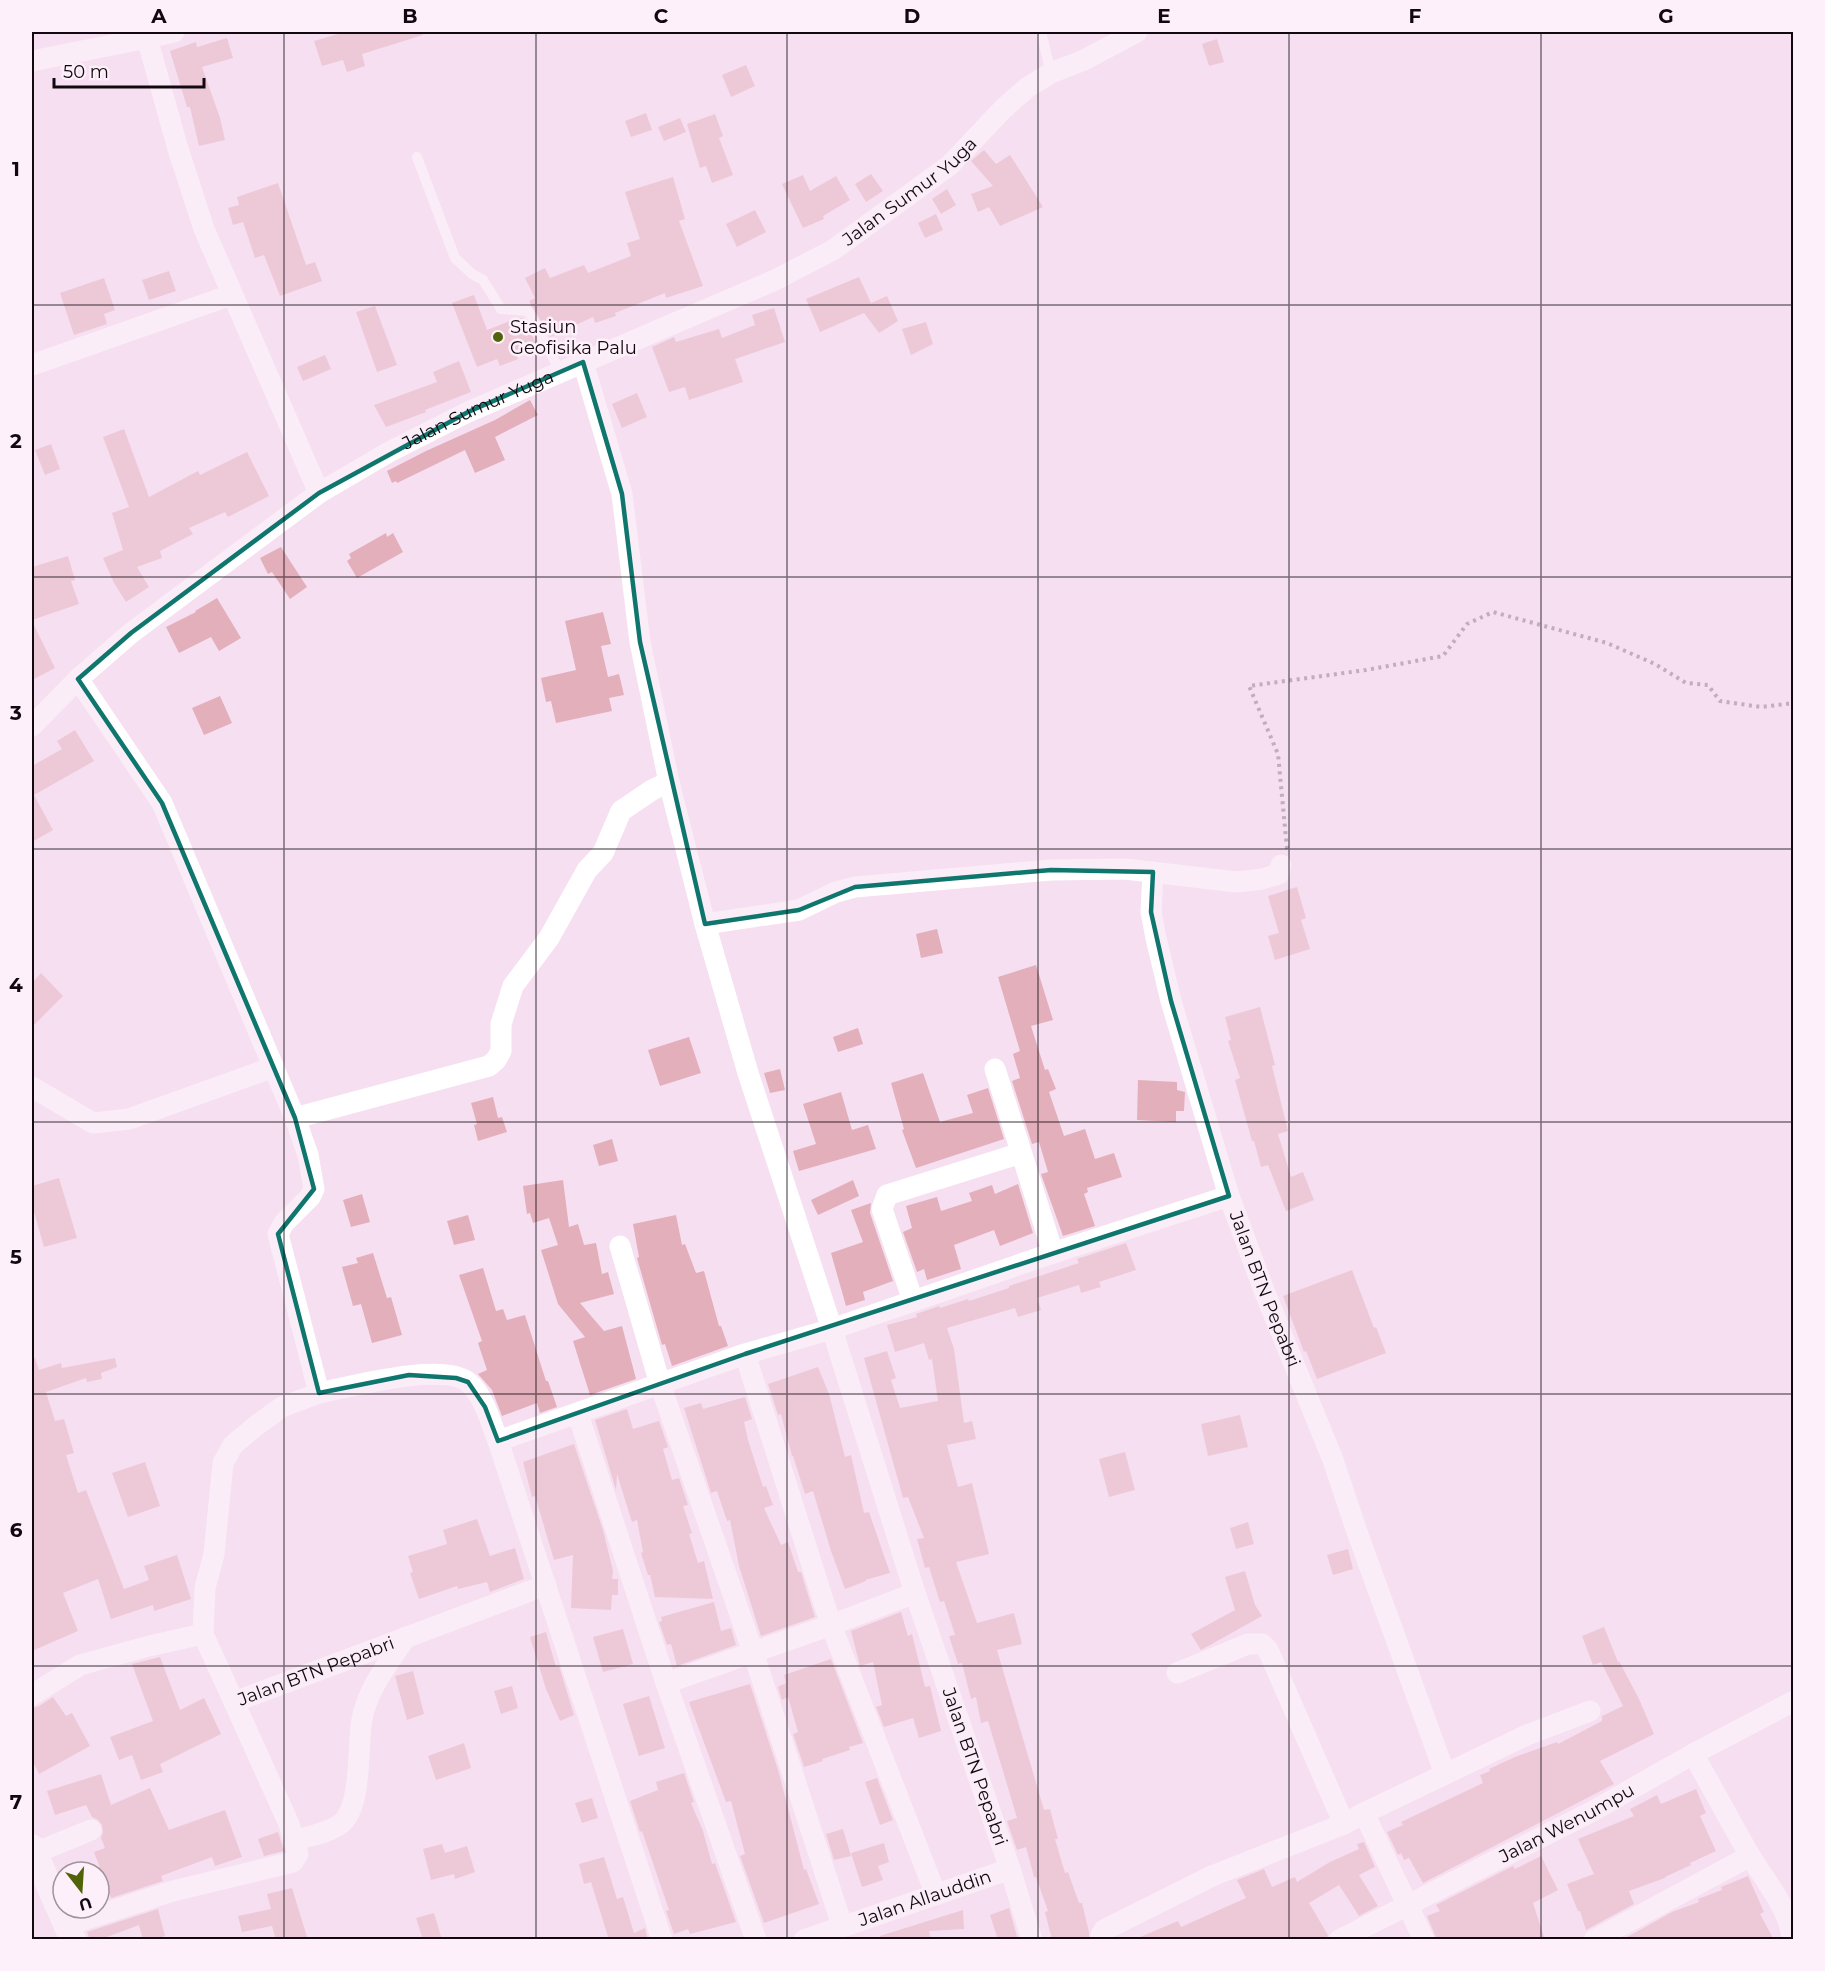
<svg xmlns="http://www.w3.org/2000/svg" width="1825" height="1971" viewBox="0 0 1825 1971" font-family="Montserrat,sans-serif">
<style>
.building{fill:#e3afbb}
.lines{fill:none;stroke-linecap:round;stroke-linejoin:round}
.path{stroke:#80717c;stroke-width:4;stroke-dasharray:3 4.5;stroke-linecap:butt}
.service{stroke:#fff;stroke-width:10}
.minor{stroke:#fff;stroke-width:21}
.tertiary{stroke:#fff;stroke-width:26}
.marked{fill:none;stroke:#0f766e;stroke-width:4.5;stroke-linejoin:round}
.grid{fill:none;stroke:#11090f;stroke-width:1.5;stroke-opacity:0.55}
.poi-dot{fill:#51630a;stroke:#fef0fa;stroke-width:2}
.labels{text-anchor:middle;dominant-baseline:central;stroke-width:5;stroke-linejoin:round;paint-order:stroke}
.street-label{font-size:18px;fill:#11090f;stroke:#fef0fa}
.poi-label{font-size:18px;fill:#11090f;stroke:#fef0fa;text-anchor:start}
.neatline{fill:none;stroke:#11090f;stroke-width:2}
.grid-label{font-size:20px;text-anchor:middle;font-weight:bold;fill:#11090f}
</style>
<rect width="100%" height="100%" fill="#f6dff1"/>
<path class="building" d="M345,32H422L423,35L362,54L365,66L347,72L343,60L322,66L314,41Z
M227,38L233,58L202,67L220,118L225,140L199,146L190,107H187L170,51L196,42L197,47Z
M1217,39L1224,62L1209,66L1202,44Z
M746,65L755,86L731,97L722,75Z
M646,113L652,130L631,137L625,121Z
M715,114L723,136L719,138L733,175L712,183L706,166L700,168L687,124Z
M680,118L686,132L664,141L658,127Z
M984,150L996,164L1010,155L1043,207L1000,226L989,207L978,212L971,194L993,186L971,161Z
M871,174L883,191L866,202L855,184Z
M803,175L810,191L836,176L850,200L823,216L824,219L803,228L782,184Z
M673,177L685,219L679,221L703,286L666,298L665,293L615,313L616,316L595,323L593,317L550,337L529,301L535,298L525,278L545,268L550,278L584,265L588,273L631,256L627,243L640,239L625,192Z
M278,183L306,265L315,262L322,281L280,296L264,255L255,258L243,222L233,225L228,208L239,205L237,197Z
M947,189L956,205L941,214L932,199Z
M755,210L766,232L737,247L726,224Z
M936,214L943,230L925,238L918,223Z
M169,271L176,291L149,300L142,280Z
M859,277L871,303L887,296L898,321L879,333L864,313L820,332L806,299Z
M104,278L115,310L104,314L107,324L74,335L60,293Z
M474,295L487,330L518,318H523L536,343L515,351L518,359L500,366L497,359L477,367L452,303Z
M375,306L397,365L377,372L356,312Z
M774,308L785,342L735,359L743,382L689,400L685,387L669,392L652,347L674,337L676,342L719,329L722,338L755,325L752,315Z
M926,322L933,344L911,355L902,329Z
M325,355L331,369L303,381L297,367Z
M459,361L471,392L425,410L426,412L386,427L374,405L437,382L433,372Z
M637,393L647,417L622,428L612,404Z
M530,400L538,415L495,437L505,460L475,473L465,450L397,483L396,481L392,483L387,471L426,451L495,420Z
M124,429L149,497L198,471L200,475L247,452L269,496L228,517L225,512L189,528L193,534L160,551L162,558L137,567L149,587L126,602L114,583L103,558L123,550L112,513L129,507L103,437Z
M51,444L60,469L45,475L35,450Z
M386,533L387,537L393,533L403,552L357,578L347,561L351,558L349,554Z
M281,547L307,587L290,599L272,572L268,574L260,558Z
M68,556L75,580L71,581L79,604L32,620V567Z
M217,598L241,638L219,651L211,637L179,653L166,627L196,612L195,611Z
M603,612L611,644L601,646L608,677L619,674L624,695L609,698L612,711L556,723L551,701L546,702L541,678L576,670L565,621Z
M32,621L55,668L32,680Z
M220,696L232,723L204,735L192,708Z
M75,730L94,761L34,795L53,830L32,842V766L62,749L57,741Z
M1297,887L1306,918L1301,920L1310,949L1275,960L1268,936L1279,933L1268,896Z
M937,929L943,953L921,958L916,934Z
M1036,965L1053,1020L1031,1026L1045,1070L1048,1069L1056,1089L1049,1092L1064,1136L1085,1129L1095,1159L1114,1153L1122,1177L1087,1188L1088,1192L1084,1194L1095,1226L1063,1236L1041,1174L1048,1172L1039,1142L1032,1144L1012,1081L1020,1078L1013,1054L1020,1051L998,977Z
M41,973L63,996L32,1027V983Z
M1260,1007L1275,1065L1272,1066L1288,1131L1278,1134L1291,1177L1303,1172L1314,1200L1286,1211L1268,1165L1261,1167L1254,1141H1252L1235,1080L1240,1078L1228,1041L1231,1040L1225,1017Z
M858,1028L863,1044L838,1052L833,1037Z
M689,1037L701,1073L660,1086L648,1050Z
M780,1069L785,1090L770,1093L764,1073Z
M923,1073L940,1122L973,1113L967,1095L988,1088L1004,1139L916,1168L902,1130L904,1129L891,1083Z
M1138,1080L1177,1082V1090L1185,1092L1184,1111H1176V1122L1137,1120Z
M841,1092L852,1130L868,1125L876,1149L799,1171L793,1151L816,1144L803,1104Z
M493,1097L498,1118L502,1117L507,1132L478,1141L474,1125L477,1124L471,1103Z
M612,1139L618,1161L599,1166L593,1145Z
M59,1178L77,1238L44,1247L32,1205V1186Z
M563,1180L569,1227L578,1224L584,1245L596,1243L602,1274L608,1272L614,1294L580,1303L604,1331L622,1326L636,1379L590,1395L573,1341L585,1337L558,1304L541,1250L558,1245L549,1218L533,1223L530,1213L527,1214L523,1186Z
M853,1180L859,1196L818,1215L811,1200Z
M1018,1184L1033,1233L1000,1246L994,1230L954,1245L961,1269L927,1280L924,1269L917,1272L903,1232L912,1228L906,1206L937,1197L941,1211L972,1201L969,1193L992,1185L995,1194Z
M362,1194L370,1222L351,1227L343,1200Z
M871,1203L870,1213L893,1281L863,1292L865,1300L846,1306L831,1253L863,1242L851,1210Z
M468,1215L475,1240L454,1245L447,1221Z
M676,1215L682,1245L685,1244L696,1273L704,1271L719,1326H721L728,1346L672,1366L665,1344L662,1345L637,1258L639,1257L633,1224Z
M1126,1243L1136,1270L1099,1282L1101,1287L1081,1293L1079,1285L1037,1298L1041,1310L1018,1317L1015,1308L947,1328L954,1349L964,1423L972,1421L976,1439L947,1445L958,1487L972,1483L989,1554L956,1562L977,1623L1014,1613L1022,1644L997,1650L1044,1810L1050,1809L1058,1839H1055L1065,1873L1068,1872L1079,1903H1082L1089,1932V1940H1052L1045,1912L1048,1911L1036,1877H1034L1026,1847L1017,1850L1007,1821L1017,1818L988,1721L981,1723L976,1697L971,1699L962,1663L958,1664L949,1636L955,1635L944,1601L940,1602L929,1567L925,1568L917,1539L924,1538L908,1497L903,1498L864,1358L887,1351L896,1378L891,1380L900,1408L938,1401L932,1359L929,1360L924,1343L895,1352L887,1325L917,1317L916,1314L939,1306L940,1308L968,1299L969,1301L1009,1288V1286L1079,1263L1077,1259Z
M373,1253L387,1298L391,1297L402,1335L372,1343L361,1304L353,1306L342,1267L358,1263L356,1258Z
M483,1268L496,1311L503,1309L507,1320L525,1315L546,1381H548L557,1407L540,1413L537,1403L502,1416L492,1390L478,1374L487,1370L478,1343L482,1341L459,1275Z
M1352,1270L1374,1328L1376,1327L1386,1353L1317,1379L1306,1351L1304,1352L1283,1296Z
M32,1358H35L39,1370L61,1363L62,1368L115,1358L117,1367L101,1373L102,1379L87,1382L86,1378L46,1392L55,1421L64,1419L74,1453L66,1455L78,1493L86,1490L124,1589L149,1580L144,1566L177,1555L191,1599L154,1611L153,1605L111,1619L98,1579L63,1593L78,1631L32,1651Z
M818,1367L829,1394L845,1457L851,1455L864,1513L869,1512L890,1573L865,1580L866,1581L845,1589L831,1551L813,1491L805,1494L793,1456H792L781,1414L778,1415L768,1384Z
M745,1397L752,1419L744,1422L748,1440L763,1487L766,1486L773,1505L764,1508L781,1545L788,1542L798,1572H801L815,1617L761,1636L739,1566L730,1520L727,1521L717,1491L711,1493L684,1408L701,1403L703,1409Z
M627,1409L633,1429L659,1421L668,1447L663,1449L672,1480L679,1478L688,1505L683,1506L692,1533L689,1534L698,1563L704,1561L713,1599L655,1597L650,1575H648L641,1553L643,1552L637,1520L632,1522L617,1474L616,1490L595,1420Z
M1240,1415L1248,1447L1208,1456L1201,1424Z
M574,1444L603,1530L613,1571L612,1579H618V1595H612L611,1610L571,1608L573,1555L554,1560L535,1496L532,1497L523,1462Z
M1125,1452L1135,1490L1109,1497L1099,1459Z
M145,1462L160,1506L128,1517L112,1473Z
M477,1519L490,1556L515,1548L524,1579L490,1592L487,1582L458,1589L457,1586L419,1599L410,1573L413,1572L408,1556L447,1544L443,1530Z
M1248,1522L1254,1544L1236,1549L1230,1528Z
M1348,1549L1353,1569L1333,1575L1327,1555Z
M1245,1571L1255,1605L1262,1616L1201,1650L1191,1634L1235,1610L1225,1577Z
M714,1602L721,1631L731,1628L736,1645L677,1666L671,1644L667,1645L659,1622L662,1621L661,1617Z
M901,1612L908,1636L912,1634L925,1687L930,1686L941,1731L919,1738L913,1718L884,1727L876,1707L882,1705L873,1662L860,1666L851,1631Z
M1604,1627L1618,1662L1619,1661L1639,1699L1654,1734L1600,1761L1614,1784L1423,1883L1409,1858L1404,1860L1401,1853L1398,1855L1387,1832L1403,1825L1401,1822L1483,1783L1480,1775L1490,1771L1489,1769L1515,1757L1557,1742L1558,1744L1602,1721V1716L1623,1706L1601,1662L1593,1665L1582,1636Z
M623,1629L633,1664L603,1672L593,1637Z
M546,1632L556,1667L559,1666L574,1715L560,1721L546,1689L530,1637Z
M160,1657L180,1710L204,1698L221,1734L160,1764L163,1772L141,1780L132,1755L119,1760L110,1737L153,1721L132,1664Z
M831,1659L863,1743L849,1747L850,1750L822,1759L823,1761L804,1767L793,1734L798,1732L788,1697L782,1700L778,1687L786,1683L784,1675Z
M413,1671L424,1714L407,1720L395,1676Z
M750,1684L779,1773L804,1870L806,1869L819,1904L764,1923L740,1856L745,1854L731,1801L726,1802L689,1702Z
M512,1686L518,1708L501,1714L494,1691Z
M649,1696L665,1748L639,1756L623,1704Z
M53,1697L66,1716L72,1713L90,1746L39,1774L32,1760V1708L39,1706Z
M464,1743L471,1768L436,1780L428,1756Z
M684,1773L694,1802L691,1803L703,1831L712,1864L715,1863L736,1922L690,1934L688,1929L674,1934L666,1911L669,1910L642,1831L640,1832L630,1801L658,1790L656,1782Z
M101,1774L111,1805L150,1788L169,1830L225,1810L242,1857L215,1866L212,1857L161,1876L163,1881L111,1898L94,1852L105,1848L101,1838L103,1832L102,1825L98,1820L92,1817L86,1805L55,1815L47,1791Z
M877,1778L893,1820L880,1825L865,1782Z
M1696,1789L1706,1813L1700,1816L1716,1851L1690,1863L1691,1865L1665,1877V1878L1629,1891L1634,1904L1586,1930L1580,1911H1578L1567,1884L1594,1874L1578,1839L1634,1816L1630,1809L1657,1795L1661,1804Z
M592,1798L598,1818L582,1823L575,1803Z
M843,1829L851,1856L834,1860L826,1834Z
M278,1832L284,1851L264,1856L258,1839Z
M1364,1842L1375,1867L1359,1875L1378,1906L1359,1916L1339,1885L1309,1903L1328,1935L1326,1940H1133L1178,1921L1181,1927L1246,1898L1237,1880L1264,1869L1272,1887L1295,1877L1297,1882L1330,1862L1359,1849L1357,1844Z
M884,1843L889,1862L878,1866L883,1880L862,1887L851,1853Z
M442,1844L445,1853L467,1846L475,1872L455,1879L454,1874L431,1880L423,1849Z
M1541,1856L1558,1890L1533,1903L1545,1940H1437L1427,1916L1440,1911L1436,1905L1513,1866L1515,1869Z
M604,1857L617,1899L623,1897L634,1933L645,1928L648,1940H609L591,1882L584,1884L579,1864Z
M1748,1876L1764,1912L1760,1914L1774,1940H1622L1672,1912L1699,1902L1698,1899L1722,1890L1721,1887Z
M292,1888L308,1940H276L272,1926L242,1932L238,1916L271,1909L267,1894Z
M1009,1908L1018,1940H998L990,1915Z
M158,1909L165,1936L152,1940H143L139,1925L99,1940H90L87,1932Z
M963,1910L964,1929L929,1931L931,1940H881L880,1936Z
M434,1913L442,1940H423L416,1918Z"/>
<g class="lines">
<path class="path" d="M1287,849L1278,754L1249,686L1366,670L1443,656L1467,624L1493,612L1607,643L1655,664L1686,683L1708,685L1720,701L1761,707L1794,703"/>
<path class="service" d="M1041,32L1051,73
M417,157L455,258L472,274L483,280L501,309L528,311L560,371"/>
<g class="minor">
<path d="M147,38L174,32"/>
<path d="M32,61L147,38L178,149L204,229L319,493"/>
<path id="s1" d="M583,362L622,494L640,642L669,782L705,924L748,1073L832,1329L915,1593L1010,1869L1032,1940"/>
<path d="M32,365L231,295"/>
<path d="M78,679L162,803L295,1118L308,1155L314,1189L310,1197L284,1223L278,1234L319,1393L282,1407L257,1425L233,1445L223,1463L214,1554L205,1588L203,1634L234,1702"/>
<path id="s2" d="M32,726L78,679L131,633L319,493L389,452L468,412L775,280L833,250L950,165L1004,108L1028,87L1051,73L1084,60L1137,32"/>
<path d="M1153,872L1151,912L1156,938L1171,1001L1229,1196"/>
<path d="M705,924L799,910L836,892L855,887L1051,870L1125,869L1237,882L1262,879L1279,874L1281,865"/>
<path d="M995,1069L1053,1253"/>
<path d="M32,1087L93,1123L129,1119L274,1067"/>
<path d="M295,1118L489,1066L496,1060L501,1051V1024L513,986L549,938L587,870L603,853L621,811L652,790L669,782"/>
<path d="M620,1246L660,1384L753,1652L842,1925"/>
<path d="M913,1301L882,1209L887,1195L1021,1153"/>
<path d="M745,1354L831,1625L936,1895"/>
<path d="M319,1393C350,1387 444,1361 469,1383C484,1396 491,1423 498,1441"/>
<path d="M578,1414L666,1683L756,1940"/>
<path d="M1177,1673L1248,1644H1262L1268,1650L1344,1824"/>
<path d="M666,1683L831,1625L915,1593"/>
<path d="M32,1695L80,1665L149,1646L203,1634"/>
<path d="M1693,1754C1712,1787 1730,1821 1749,1854C1764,1879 1791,1911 1792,1940"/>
<path d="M295,1840C310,1836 325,1834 339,1825C363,1810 357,1745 362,1719C368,1688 389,1662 406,1637"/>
<path d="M35,1853L91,1830"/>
<path id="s3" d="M68,1925L173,1891L293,1862L298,1854L289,1824L234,1702L546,1585"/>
<path id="s4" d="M662,1940L498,1441L745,1354L832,1329L1053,1253L1229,1196L1265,1293L1333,1460L1357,1532L1445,1774"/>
<path id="s5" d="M804,1940L1010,1869"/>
<path d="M1102,1940L1101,1935L1104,1930L1212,1876L1344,1824L1364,1813"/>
<path id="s6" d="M1339,1940L1593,1811L1693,1754L1794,1701"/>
<path d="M1424,1940L1364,1813L1527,1735L1590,1711"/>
<path d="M1594,1940L1750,1856"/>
</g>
<path class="tertiary" d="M32,1847L73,1940"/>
</g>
<path d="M0 0H1825V1971H0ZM583,362L622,494L640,642L705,924L799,910L855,887L1051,870L1153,872L1151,912L1171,1001L1229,1196L745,1354L498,1441L485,1407L468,1382L456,1378L409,1375L319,1393L278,1234L314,1189L295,1118L162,803L78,679L131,633L319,493L468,412Z" fill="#f6dff1" fill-opacity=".55" fill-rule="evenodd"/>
<path class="marked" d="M583,362L622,494L640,642L705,924L799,910L855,887L1051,870L1153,872L1151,912L1171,1001L1229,1196L745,1354L498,1441L485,1407L468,1382L456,1378L409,1375L319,1393L278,1234L314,1189L295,1118L162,803L78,679L131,633L319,493L468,412Z"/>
<path class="grid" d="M284,32V1940M536,32V1940M787,32V1940M1038,32V1940M1289,32V1940M1541,32V1940M32,305H1794M32,577H1794M32,849H1794M32,1122H1794M32,1394H1794M32,1666H1794"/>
<circle class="poi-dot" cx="498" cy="337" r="6"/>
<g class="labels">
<g class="street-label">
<text stroke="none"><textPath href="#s2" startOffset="1036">Jalan Sumur Yuga</textPath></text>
<text stroke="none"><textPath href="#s2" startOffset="550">Jalan Sumur Yuga</textPath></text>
<text stroke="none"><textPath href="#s4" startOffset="1396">Jalan BTN Pepabri</textPath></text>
<text stroke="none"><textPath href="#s3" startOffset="496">Jalan BTN Pepabri</textPath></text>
<text stroke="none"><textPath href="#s1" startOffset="1461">Jalan BTN Pepabri</textPath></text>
<text stroke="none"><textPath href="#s6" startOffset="256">Jalan Wenumpu</textPath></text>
<text stroke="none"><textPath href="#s5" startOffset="128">Jalan Allauddin</textPath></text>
</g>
<g class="poi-label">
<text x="510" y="327">Stasiun<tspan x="510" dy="21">Geofisika Palu</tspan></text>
</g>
</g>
<rect width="1825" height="1971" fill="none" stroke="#fef0fa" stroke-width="66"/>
<g transform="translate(81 1890) rotate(163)"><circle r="28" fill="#fef0fa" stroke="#9f949c" stroke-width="1.5"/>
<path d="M0-4.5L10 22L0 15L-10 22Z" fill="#51630a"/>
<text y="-9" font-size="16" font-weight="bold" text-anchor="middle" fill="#11090f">U</text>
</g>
<path d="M54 78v9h150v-9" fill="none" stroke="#11090f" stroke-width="3"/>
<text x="63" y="78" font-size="18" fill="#11090f" stroke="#fef0fa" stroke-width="4.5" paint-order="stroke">50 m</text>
<rect x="33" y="33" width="1759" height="1905" class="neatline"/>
<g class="grid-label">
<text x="159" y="23">A</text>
<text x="410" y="23">B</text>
<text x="661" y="23">C</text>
<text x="912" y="23">D</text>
<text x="1164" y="23">E</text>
<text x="1415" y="23">F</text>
<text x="1666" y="23">G</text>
<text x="16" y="176">1</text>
<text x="16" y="448">2</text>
<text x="16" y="720">3</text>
<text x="16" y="992">4</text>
<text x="16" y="1264">5</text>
<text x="16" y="1537">6</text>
<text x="16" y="1809">7</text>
</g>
</svg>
